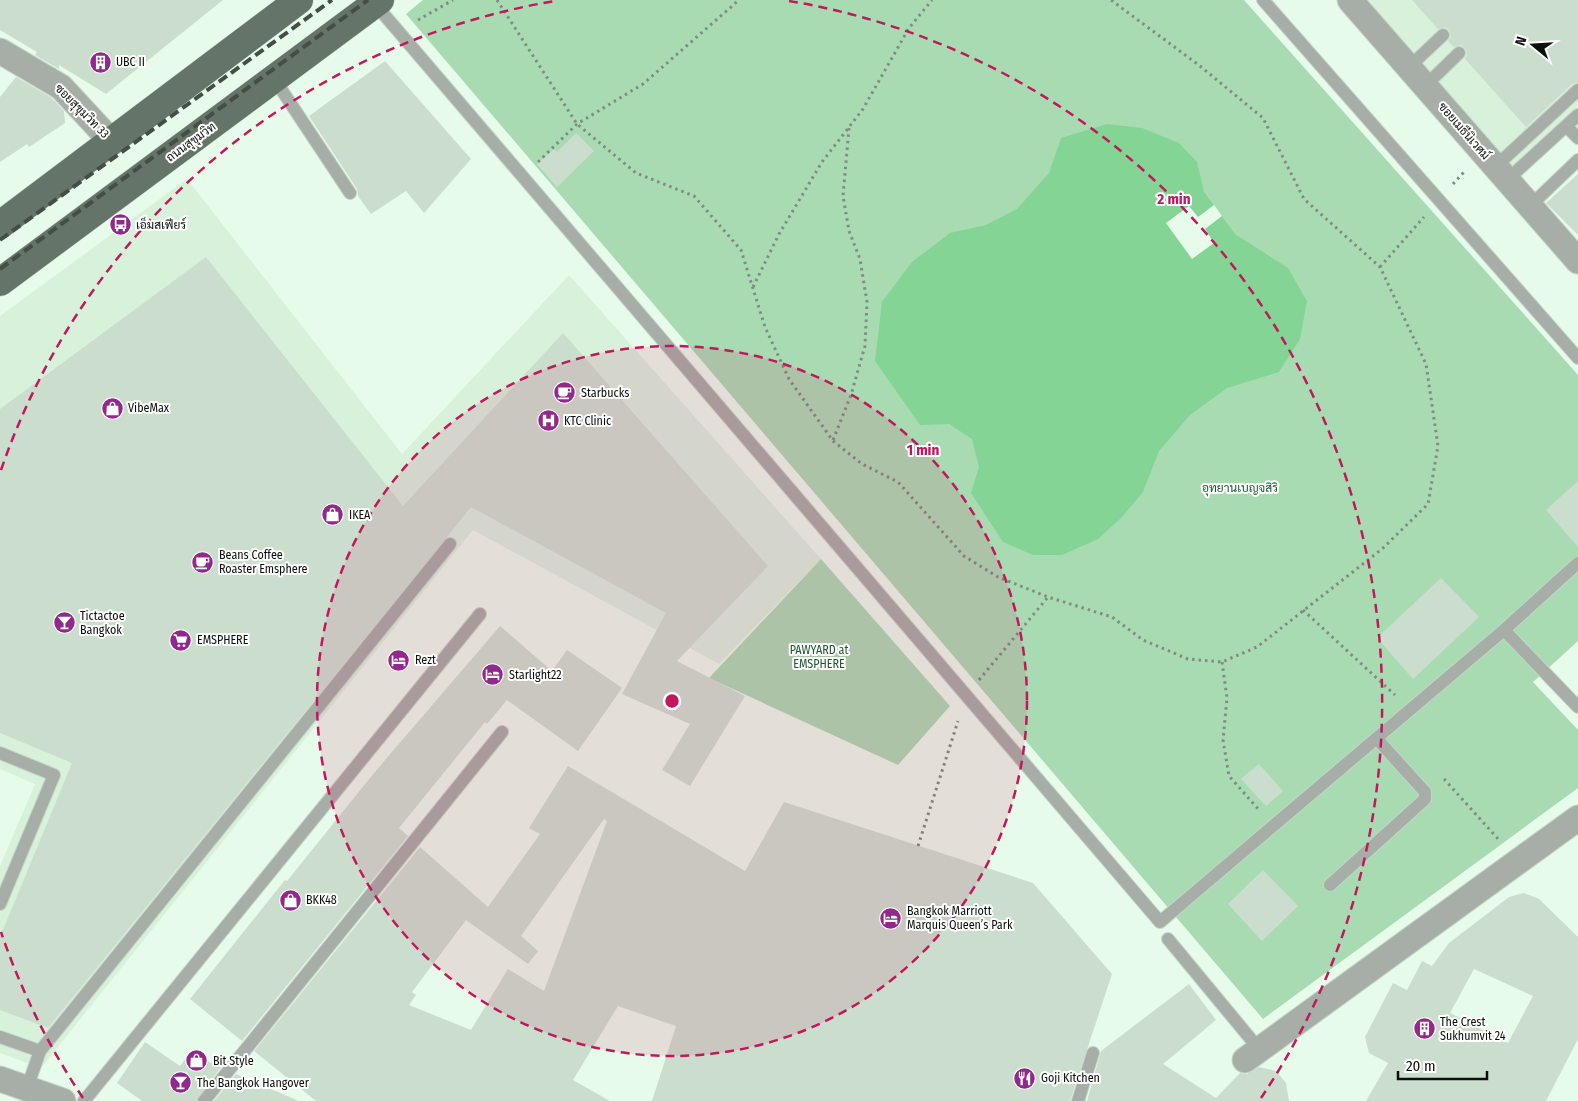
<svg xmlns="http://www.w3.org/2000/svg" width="1578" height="1101" viewBox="0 0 1578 1101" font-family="'Fira Sans Condensed',Sarabun,sans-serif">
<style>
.built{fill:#d7f1db}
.green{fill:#a9dbb2}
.water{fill:#83d495}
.pier{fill:#e7fbea}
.building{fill:#cbdece;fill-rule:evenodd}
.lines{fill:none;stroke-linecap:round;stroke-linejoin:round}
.lane-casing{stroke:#c4d5c6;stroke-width:14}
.street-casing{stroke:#c4d5c6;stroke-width:27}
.primary-casing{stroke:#c4d5c6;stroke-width:29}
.path{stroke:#808d82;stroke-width:3;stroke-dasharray:2.5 4;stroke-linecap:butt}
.lane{stroke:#a6aea7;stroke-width:12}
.street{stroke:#a6aea7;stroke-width:25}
.primary{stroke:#657468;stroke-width:28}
.rail{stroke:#444e46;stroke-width:4;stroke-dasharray:10 5;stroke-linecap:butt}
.ring{fill:none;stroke:#c2185b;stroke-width:2.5;stroke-dasharray:9 6}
.labels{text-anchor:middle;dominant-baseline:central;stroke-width:4;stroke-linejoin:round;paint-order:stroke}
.poi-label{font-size:12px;fill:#0a100b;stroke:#fff;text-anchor:start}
.street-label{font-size:12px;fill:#0a100b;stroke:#fff}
.park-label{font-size:12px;fill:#1e572e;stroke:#fff}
.centre{fill:#c2185b;stroke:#fff;stroke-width:2.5}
.ring-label{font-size:15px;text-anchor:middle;font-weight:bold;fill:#c2185b;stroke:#fff;stroke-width:4;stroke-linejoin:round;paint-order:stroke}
</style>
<rect width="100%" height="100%" fill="#e7fbea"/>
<path class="built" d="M1366,0H1578V111L1516,173Z
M187,179L402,454L569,275L821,559L719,664L473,530L41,1068L0,1053V866L35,784L0,769V316Z"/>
<path class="green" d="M423,0H1244L1578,375V641L1533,682L1578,730V788L1263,1019L406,14Z
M821,559L950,706L898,765L709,678Z"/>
<path class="water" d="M1107,124L1142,128L1179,143L1197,162L1204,192L1235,234L1288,268L1307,301L1300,339L1279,372L1227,388L1190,415L1159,451L1143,492L1122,517L1098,539L1062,555H1033L1003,542L971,493L979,467L972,439L949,424L920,425L875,361L882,302L912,262L950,233L986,225L1017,209L1049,173L1061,138Z"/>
<path class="pier" d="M1214,205L1222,216L1205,229L1214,243L1192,259L1166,223L1189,206L1198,217Z"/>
<path class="building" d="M0,0H223L106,94L59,65V69L35,55L37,52L0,30Z
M1412,0H1578V82L1572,84L1526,127L1465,59L1467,55L1465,48L1461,45L1454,47L1448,41L1451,37L1449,30L1445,27L1438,29Z
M385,61L471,159L424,213L406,191L371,214L358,196L357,189L309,116Z
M16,77L52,98L64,111L65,123L29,147L27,144L0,162V97Z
M576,133L594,151L557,187L537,164L554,149L557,152Z
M1578,174V235L1546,203Z
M206,257L403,506L563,333L768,566L677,661L745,696L690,786L662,770L690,724L622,694L666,613L471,507L48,1028L0,1010V937L72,763L0,733V409Z
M1578,481V547L1546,510Z
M1441,578L1479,617L1413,679L1377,638Z
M500,626L552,671L567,650L622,688L578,751L507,700L487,724L485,722L399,828L408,836L242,1041L190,999L285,880L287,881L374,773Z
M1259,764L1283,791L1266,806L1241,779Z
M568,766L745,871L784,802L1033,883L1112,974L1070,1101H652L676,1026L618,1006L573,1080L610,1101H316L254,1051L420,847L488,907L540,834L529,828ZM604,819L607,821L544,991L508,969L471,1030L409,1005L416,995L412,992L466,920L528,964L538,951L521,936Z
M1263,870L1298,906L1262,941L1228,904Z
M1524,893L1539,899L1578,937V1039L1546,1101H1366L1388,1063L1369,1053L1365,1037L1393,983L1407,990L1422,961L1432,966L1449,943L1509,897ZM1474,969L1533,996L1508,1043L1450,1013Z
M1189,984L1216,1020L1163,1064L1216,1098L1240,1073L1247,1074L1259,1067L1276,1071L1286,1083L1289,1101H1087L1101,1051Z
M145,1042L180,1066L189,1054L221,1067L196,1101H142L117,1083Z
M236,1074L299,1101H214Z"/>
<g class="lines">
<defs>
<path id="lane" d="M1263,0L1578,358
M375,4L1160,922L1504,630L1578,563
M1409,67L1443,35
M275,80L350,193
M1425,86L1459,53
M1566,126L1578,138
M1495,167L1578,90
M1507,180L1578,115
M1530,206L1578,160
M1504,630L1578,707
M0,753L54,775L0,904
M1330,885L1425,799V792L1377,739
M1168,939L1259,1049
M0,1037L40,1051L450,544
M27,1088L40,1051
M84,1101L480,614
M204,1101L502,732
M1078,1101L1093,1053"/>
<path id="street" d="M1350,0L1578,261
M0,51L61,87L112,142
M1245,1060L1578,818
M0,1079L63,1101"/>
<path id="primary" d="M0,225L299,0
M0,282L380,0"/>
</defs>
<use href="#lane" class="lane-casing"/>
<use href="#street" class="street-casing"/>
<use href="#primary" class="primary-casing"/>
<path class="path" d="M497,0L577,124L636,173L694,196L741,250L765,327L789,379L833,441L862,464L898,482L964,556L998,577L1048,597L1112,617L1143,640L1188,659L1222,662L1257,647L1382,549L1428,504L1438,446L1426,364L1380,267L1304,199L1263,118L1200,66L1111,0
M418,20L453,0
M538,162L577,124L643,84L739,0
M1453,184L1464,172
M1380,267L1424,217
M753,287L779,234L822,162L863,109L909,28L932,0
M833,440L851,395L865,346L867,302L860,259L849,231L843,196L849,128
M1303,610L1395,695
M1222,662L1227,698L1223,740L1229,776L1260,811
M979,680L1048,597
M1444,779L1500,841
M918,846L958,721"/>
<use href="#lane" class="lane"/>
<use href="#street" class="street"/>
<use href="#primary" class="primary"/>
<path class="rail" d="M0,240L332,0
M0,269L368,0"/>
</g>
<circle cx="672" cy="701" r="355" fill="#c2185b" fill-opacity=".12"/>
<g class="ring">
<circle cx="672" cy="701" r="355"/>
<path d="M83 1098A710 710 0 0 1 1 932M1 470A710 710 0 0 1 555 1M789 1A710 710 0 0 1 1261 1098"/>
</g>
<defs>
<symbol id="building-disc" viewBox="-11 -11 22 22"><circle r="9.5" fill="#91288c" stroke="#fff"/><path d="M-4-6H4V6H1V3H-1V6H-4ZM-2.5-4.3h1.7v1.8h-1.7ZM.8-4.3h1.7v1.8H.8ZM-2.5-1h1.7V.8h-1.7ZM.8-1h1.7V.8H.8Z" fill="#fff"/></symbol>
<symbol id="bus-disc" viewBox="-11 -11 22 22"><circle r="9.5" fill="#91288c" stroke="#fff"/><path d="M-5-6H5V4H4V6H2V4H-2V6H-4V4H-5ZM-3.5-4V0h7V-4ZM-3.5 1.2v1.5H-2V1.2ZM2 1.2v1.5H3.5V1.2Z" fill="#fff"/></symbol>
<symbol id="cafe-disc" viewBox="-11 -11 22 22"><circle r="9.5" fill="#91288c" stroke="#fff"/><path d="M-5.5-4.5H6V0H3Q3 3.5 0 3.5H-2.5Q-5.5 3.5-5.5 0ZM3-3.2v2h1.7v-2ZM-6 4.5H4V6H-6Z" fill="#fff"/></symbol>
<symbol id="shop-disc" viewBox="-11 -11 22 22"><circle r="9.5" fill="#91288c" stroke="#fff"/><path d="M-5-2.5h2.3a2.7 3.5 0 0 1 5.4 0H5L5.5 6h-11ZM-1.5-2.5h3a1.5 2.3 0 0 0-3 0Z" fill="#fff"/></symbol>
<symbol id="hospital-disc" viewBox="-11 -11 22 22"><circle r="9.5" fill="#91288c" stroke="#fff"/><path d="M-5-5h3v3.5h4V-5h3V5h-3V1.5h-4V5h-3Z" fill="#fff"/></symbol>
<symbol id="bar-disc" viewBox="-11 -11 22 22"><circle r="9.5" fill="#91288c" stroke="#fff"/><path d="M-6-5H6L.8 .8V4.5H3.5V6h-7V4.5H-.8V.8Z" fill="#fff"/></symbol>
<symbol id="supermarket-disc" viewBox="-11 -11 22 22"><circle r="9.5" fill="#91288c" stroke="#fff"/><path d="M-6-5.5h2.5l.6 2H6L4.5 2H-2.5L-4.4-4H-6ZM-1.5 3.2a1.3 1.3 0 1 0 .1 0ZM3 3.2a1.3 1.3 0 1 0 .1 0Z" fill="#fff"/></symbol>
<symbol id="hotel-disc" viewBox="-11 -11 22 22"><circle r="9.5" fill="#91288c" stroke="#fff"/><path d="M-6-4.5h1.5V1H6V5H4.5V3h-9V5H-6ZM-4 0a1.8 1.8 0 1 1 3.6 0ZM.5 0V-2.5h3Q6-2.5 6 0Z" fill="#fff"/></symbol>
<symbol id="restaurant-disc" viewBox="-11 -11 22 22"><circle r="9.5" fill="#91288c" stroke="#fff"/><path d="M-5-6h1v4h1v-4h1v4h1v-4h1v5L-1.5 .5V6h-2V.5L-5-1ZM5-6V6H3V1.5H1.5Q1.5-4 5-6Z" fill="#fff"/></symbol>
</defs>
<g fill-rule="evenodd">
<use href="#building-disc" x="88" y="50" width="25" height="25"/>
<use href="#bus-disc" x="108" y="212" width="25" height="25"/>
<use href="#cafe-disc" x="552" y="380" width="25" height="25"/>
<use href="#shop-disc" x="100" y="396" width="25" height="25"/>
<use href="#hospital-disc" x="536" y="408" width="25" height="25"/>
<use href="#shop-disc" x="320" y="502" width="25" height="25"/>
<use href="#cafe-disc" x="190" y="550" width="25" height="25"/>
<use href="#bar-disc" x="52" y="610" width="25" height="25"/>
<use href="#supermarket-disc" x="168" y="628" width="25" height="25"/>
<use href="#hotel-disc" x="386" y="648" width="25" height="25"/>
<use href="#hotel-disc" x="480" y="662" width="25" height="25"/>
<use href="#shop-disc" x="278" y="888" width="25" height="25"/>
<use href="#hotel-disc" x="878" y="906" width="25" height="25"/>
<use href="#building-disc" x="1412" y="1016" width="25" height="25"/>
<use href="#shop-disc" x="184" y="1048" width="25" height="25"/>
<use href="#restaurant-disc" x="1012" y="1066" width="25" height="25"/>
<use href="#bar-disc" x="168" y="1070" width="25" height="25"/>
</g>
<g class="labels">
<g class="poi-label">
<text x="116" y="62">UBC II</text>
<text x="136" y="225">เอ็มสเฟียร์</text>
<text x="581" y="393">Starbucks</text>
<text x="128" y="408">VibeMax</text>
<text x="564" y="421">KTC Clinic</text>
<text x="349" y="515">IKEA</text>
<text x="219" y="555">Beans Coffee<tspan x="219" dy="14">Roaster Emsphere</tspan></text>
<text x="80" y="616">Tictactoe<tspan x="80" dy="14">Bangkok</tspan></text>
<text x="197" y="640">EMSPHERE</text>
<text x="415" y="660">Rezt</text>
<text x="509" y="675">Starlight22</text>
<text x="306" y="900">BKK48</text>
<text x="907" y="911">Bangkok Marriott<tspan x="907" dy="14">Marquis Queen’s Park</tspan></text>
<text x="1440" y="1022">The Crest<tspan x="1440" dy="14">Sukhumvit 24</tspan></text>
<text x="213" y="1061">Bit Style</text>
<text x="1041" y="1078">Goji Kitchen</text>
<text x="197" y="1083">The Bangkok Hangover</text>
</g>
<g class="street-label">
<text transform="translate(82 111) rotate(45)">ซอยสุขุมวิท 33</text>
<text transform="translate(1464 131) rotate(49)">ซอยเมธีนิเวศม์</text>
<text transform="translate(191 142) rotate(-36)">ถนนสุขุมวิท</text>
</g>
<g class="park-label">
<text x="1240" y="488">อุทยานเบญจสิริ</text>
<text x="819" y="650">PAWYARD at<tspan x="819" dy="14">EMSPHERE</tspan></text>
</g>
</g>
<circle cx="672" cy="701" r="8" class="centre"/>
<g class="ring-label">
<text x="1174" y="204">2 min</text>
<text x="923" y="455">1 min</text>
</g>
<g transform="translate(1533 45) rotate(288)" stroke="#ffffff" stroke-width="4" paint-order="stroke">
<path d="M0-4L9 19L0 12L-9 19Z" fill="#0a100b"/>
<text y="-8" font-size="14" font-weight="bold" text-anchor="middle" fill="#0a100b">N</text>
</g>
<path d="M1398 1071v8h89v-8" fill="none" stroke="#0a100b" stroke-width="2.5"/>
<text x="1406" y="1071" font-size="15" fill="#0a100b" stroke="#ffffff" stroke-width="4" paint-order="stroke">20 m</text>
</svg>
